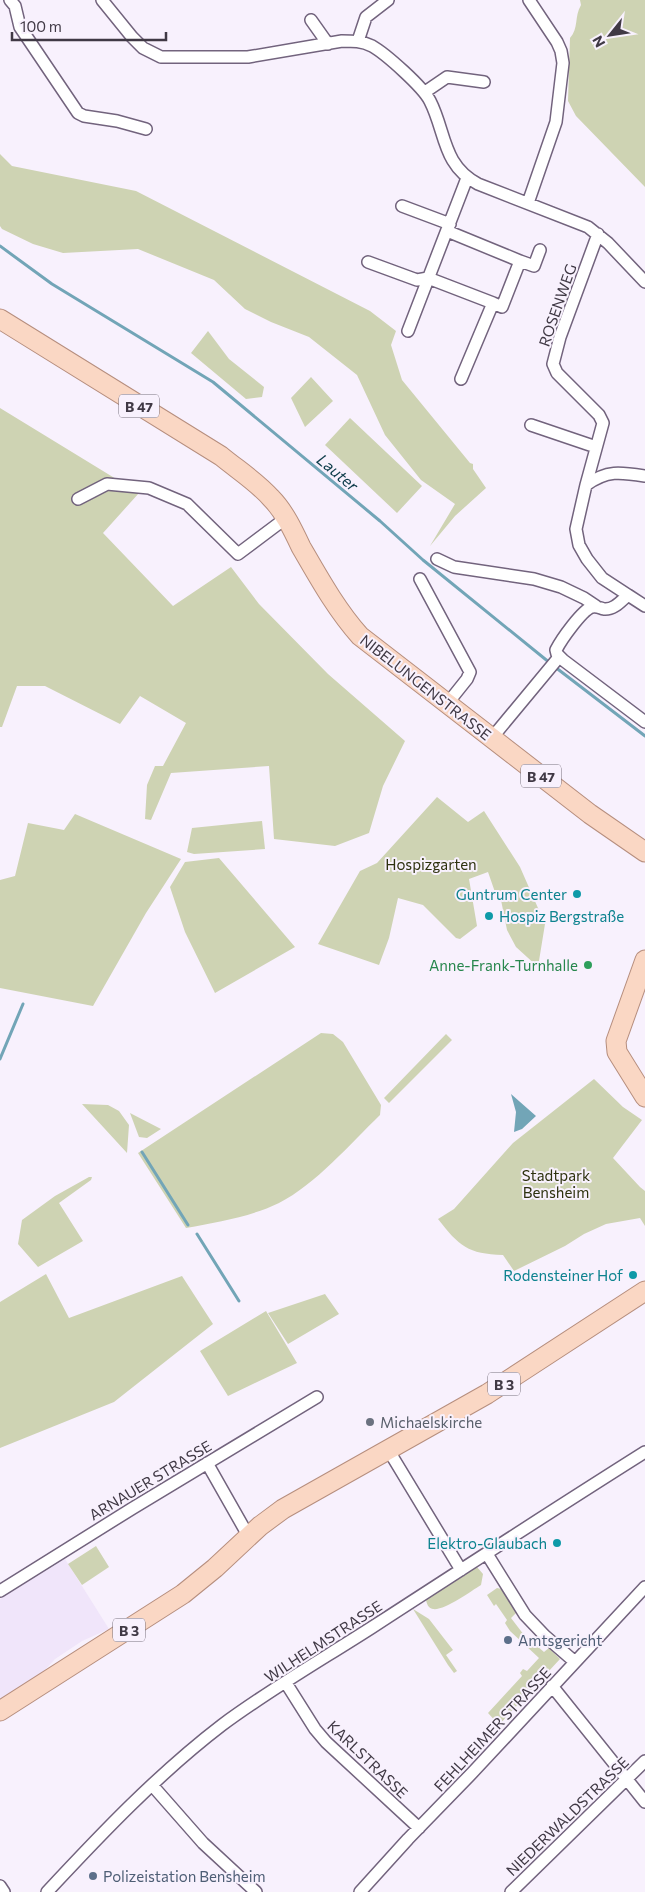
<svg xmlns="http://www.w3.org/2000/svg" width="645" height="1892" viewBox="0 0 645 1892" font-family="Commissioner,sans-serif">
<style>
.education{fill:#f0e5fa}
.green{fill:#ced3b3}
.water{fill:#72a5b7}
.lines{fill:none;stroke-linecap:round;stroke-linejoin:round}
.stream{stroke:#72a5b7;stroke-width:3}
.street-casing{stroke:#72637d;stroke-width:14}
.primary-casing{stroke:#b68e7e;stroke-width:21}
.street{stroke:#fff;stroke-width:11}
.primary{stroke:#fad7c4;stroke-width:19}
.culture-dot{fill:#0f9aa8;stroke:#f8f1fd;stroke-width:2}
.leisure-dot{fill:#2e9e5b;stroke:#f8f1fd;stroke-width:2}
.worship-dot{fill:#6b7280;stroke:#f8f1fd;stroke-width:2}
.service-dot{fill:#5c6f8a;stroke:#f8f1fd;stroke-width:2}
.labels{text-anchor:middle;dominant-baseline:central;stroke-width:4;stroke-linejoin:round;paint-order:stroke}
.shield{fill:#f8f1fd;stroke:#77707c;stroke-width:1}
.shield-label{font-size:14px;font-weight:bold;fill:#403945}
.street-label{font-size:15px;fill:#403945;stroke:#f8f1fd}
.park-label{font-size:15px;fill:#2d310e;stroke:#f8f1fd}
.culture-label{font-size:15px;fill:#0d838f;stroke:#f8f1fd;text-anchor:end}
.leisure-label{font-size:15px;fill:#27864d;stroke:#f8f1fd;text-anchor:end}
.worship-label{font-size:15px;fill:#5b616d;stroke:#f8f1fd;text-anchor:start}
.service-label{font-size:15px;fill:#4e5e75;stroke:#f8f1fd;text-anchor:start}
.water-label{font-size:16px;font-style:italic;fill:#0c3b49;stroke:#f8f1fd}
</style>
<rect width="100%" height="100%" fill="#f8f1fd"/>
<path class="education" d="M65,1559L109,1629L82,1641L55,1659L43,1672L0,1699V1599Z"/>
<path class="green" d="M580,0H645V187L576,116L568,101L570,38C579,28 574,17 581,5Z
M0,154L12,166L136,191L370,311L396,331L391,345L402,380L470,463L473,464V469L486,488L455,516L430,546L455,504L421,480L385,435L357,375L309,337L271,322L245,309L214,280L138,249L63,253L33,244L2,229L0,226Z
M208,331L229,359L264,387L262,397L246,399L191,353Z
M311,377L333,401L305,427L291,398Z
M0,408L139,493L103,533L173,606L231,567L259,604L328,674L405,741L383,786L369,833L335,846L274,839L269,766L171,773L151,820L145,819L147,785L155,766H163L186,723L140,696L120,724L45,686H17L2,727H0Z
M350,418L422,486L397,513L325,445Z
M437,797L468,822L484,811L520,867L545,924L538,967L516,947L507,930L500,895H496L488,872L469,879L477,926L460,939L456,938L423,905L398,898L389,938L379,965L318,944L360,871L377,863Z
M75,814L181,859L146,913L93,1006L0,988V880L15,876L28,823L64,830Z
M262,821L265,849L194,854L187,852L192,828Z
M219,858L295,947L215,993L185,932L170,887L185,862Z
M321,1033L333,1034L343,1042L381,1105L380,1115C351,1143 315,1185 279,1203C250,1217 218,1222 186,1228L138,1153Z
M446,1034L452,1040L389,1103L384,1098Z
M594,1079L623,1107L642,1120L613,1158L640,1187L645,1191V1226L640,1218L606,1224L584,1234L565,1246L514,1271L503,1255C468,1254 459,1246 438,1219L454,1209L513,1143Z
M82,1104L108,1105L119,1111L129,1125L127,1153Z
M130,1113L161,1129L147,1138L139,1137Z
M89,1177H92L91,1180L59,1203L83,1241L38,1267L18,1244L22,1220L55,1196Z
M46,1274L69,1318L182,1276L213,1324L114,1402L0,1448V1302Z
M325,1294L339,1314L288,1344L268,1313Z
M266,1311L297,1363L228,1396L200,1351Z
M96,1546L109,1567L82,1585L68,1564Z
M477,1567L483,1574L481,1585C471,1591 444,1611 433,1609C428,1608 427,1604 426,1600L469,1570Z
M497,1588L502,1589L517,1612L511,1618L524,1635L544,1652L549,1648L560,1659L499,1725L488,1713L522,1676L520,1673L523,1669L527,1671L539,1658L510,1631L505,1623L507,1620L496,1604L494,1606L487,1595Z
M413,1609L429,1619L453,1650L446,1655L457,1671L454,1673L448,1665Z"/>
<path class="water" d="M511,1094L536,1116L522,1129L514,1132L516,1112Z"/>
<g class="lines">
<path class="stream" d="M0,246L52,284L213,382L380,521L423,560L550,663
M555,667L645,736
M0,1059L23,1004
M142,1152L188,1225
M197,1234L239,1301"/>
<defs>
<path id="street" d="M10,0L15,6L20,27L78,113L84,116L117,121L146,129
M102,0L132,37L143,48L161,57H248L342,41C353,41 362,41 372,46C386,54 423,87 430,101C446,132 442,165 478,184L588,227L608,243L645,282
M311,20L328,44
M358,41L366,17L388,0
M425,92L447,77L484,82
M528,203L556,122L563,63L561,51L557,42L529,0
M402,206L450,224
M447,231L520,261
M368,262L417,280L428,278
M428,278L493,303
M408,331L467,178
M461,379L493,303L502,307L520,261L534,266L540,250
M531,425L596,447
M645,476C620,472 607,470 586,485L576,529L579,545L587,559L602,578L628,595C621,601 614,610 604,609C600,608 597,606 592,607C582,610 561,640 556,650L557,654L563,660L645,722
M586,485L603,423L599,415L557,373L553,364L560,337L598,234
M78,499L107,484L149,488L187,504L238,554L286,518
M437,559L454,567L534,579L561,587L584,598L596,606
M420,579L470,672L467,679L447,704
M628,595L645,606
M491,739L559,657
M389,1451L461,1570
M207,1463L249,1537
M487,1554L525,1615L545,1636L575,1662
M0,1591L133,1508L317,1397
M286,1683L315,1729L326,1742L419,1828
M552,1686L645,1802
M152,1785L203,1843L256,1892
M0,1886L4,1892
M47,1892C102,1833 158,1774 222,1725C269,1690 321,1660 371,1628C462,1569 553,1510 645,1452
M360,1892L408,1839L473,1772L645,1587
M511,1892L645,1761"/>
<path id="primary" d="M0,319L221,456C238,470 257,482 271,498C284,511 293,530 301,547C319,578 336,609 360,636L590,814L645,852
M645,960L616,1041L617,1052L645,1097
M0,1711L183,1594L215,1568L260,1526L283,1509L487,1394L645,1291"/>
</defs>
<use href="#street" class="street-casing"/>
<use href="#primary" class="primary-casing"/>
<use href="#street" class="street"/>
<use href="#primary" class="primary"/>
</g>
<g class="culture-dot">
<circle cx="577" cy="894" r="5"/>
<circle cx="489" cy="916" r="5"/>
<circle cx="633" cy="1275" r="5"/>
<circle cx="557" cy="1543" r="5"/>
</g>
<circle class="leisure-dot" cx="588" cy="965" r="5"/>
<circle class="worship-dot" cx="370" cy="1422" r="5"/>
<g class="service-dot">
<circle cx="508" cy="1640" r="5"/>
<circle cx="93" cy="1876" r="5"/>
</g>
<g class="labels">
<g class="shield">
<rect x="119" y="394.5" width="40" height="23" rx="4"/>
<rect x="521" y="764.5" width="40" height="23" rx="4"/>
<rect x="488" y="1372.5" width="32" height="23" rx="4"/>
<rect x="113" y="1618.5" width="32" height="23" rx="4"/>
</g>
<g class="shield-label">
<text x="139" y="406">B 47</text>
<text x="541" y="776">B 47</text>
<text x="504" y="1384">B 3</text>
<text x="129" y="1630">B 3</text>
</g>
<g class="street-label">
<text transform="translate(557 305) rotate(-71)">ROSENWEG</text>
<text transform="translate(426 687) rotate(38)">NIBELUNGENSTRASSE</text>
<text transform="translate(150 1480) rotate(-31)">ARNAUER STRASSE</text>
<text transform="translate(323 1641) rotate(-33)">WILHELMSTRASSE</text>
<text transform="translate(492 1729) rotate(-47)">FEHLHEIMER STRASSE</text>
<text transform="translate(368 1759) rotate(44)">KARLSTRASSE</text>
<text transform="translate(567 1816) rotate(-44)">NIEDERWALDSTRASSE</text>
</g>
<g class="park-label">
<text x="431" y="864">Hospizgarten</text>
<text x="556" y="1175">Stadtpark<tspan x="556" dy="17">Bensheim</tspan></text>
</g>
<g class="culture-label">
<text x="567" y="894">Guntrum Center</text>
<text x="499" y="916" text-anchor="start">Hospiz Bergstraße</text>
<text x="623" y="1275">Rodensteiner Hof</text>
<text x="547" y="1543">Elektro-Glaubach</text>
</g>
<g class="leisure-label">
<text x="578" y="965">Anne-Frank-Turnhalle</text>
</g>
<g class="worship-label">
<text x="380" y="1422">Michaelskirche</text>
</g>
<g class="service-label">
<text x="518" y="1640">Amtsgericht</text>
<text x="103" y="1876">Polizeistation Bensheim</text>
</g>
<g class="water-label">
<text transform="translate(338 472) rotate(40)">Lauter</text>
</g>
</g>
<g transform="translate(610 35) rotate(240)" stroke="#f8f1fd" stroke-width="4" paint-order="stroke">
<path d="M0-4L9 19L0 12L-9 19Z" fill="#403945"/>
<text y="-8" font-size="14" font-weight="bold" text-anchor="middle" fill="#403945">N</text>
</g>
<path d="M12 32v8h154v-8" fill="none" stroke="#403945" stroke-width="2.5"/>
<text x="20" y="32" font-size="15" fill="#403945" stroke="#f8f1fd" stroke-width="4" paint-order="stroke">100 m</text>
</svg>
